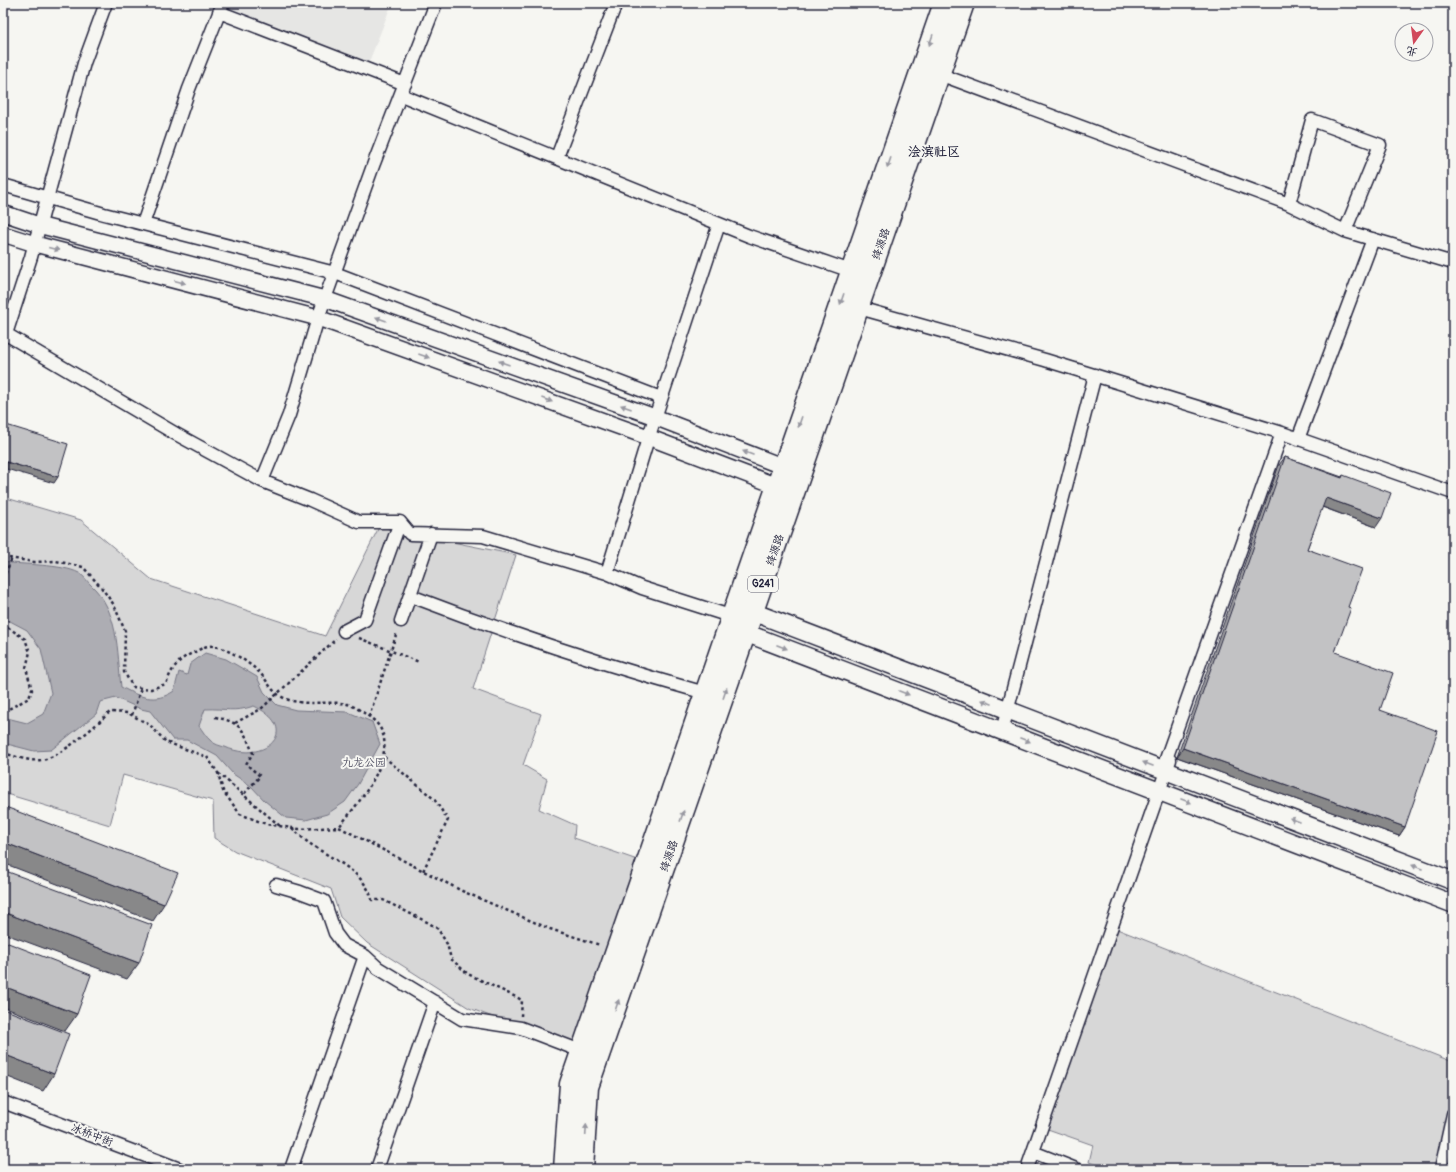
<svg xmlns="http://www.w3.org/2000/svg" width="1456" height="1172" viewBox="0 0 1456 1172" font-family="Pangolin,'LXGW WenKai TC',sans-serif">
<style>
.built{fill:#e6e6e4}
.green{fill:#d7d7d7;stroke:#7c7c89}
.water{fill:#adadb3;stroke:#757583;fill-rule:evenodd}
.lines{fill:none;stroke-linecap:round;stroke-linejoin:round}
.minor-casing{stroke:#22223b;stroke-width:15}
.tertiary-casing{stroke:#22223b;stroke-width:18}
.secondary-casing{stroke:#22223b;stroke-width:20}
.trunk-casing{stroke:#22223b;stroke-width:23}
.path{stroke:#22223b;stroke-width:2.5;stroke-dasharray:3 3;stroke-linecap:butt}
.minor{stroke:#f6f6f2;stroke-width:12}
.tertiary{stroke:#f6f6f2;stroke-width:15}
.secondary{stroke:#f6f6f2;stroke-width:17}
.trunk{stroke:#f6f6f2;stroke-width:20}
.wall{fill:#a7a7a9;stroke:#22223b}
.shaded-wall{fill:#888889;stroke:#22223b}
.building{fill:#c2c2c4;stroke:#22223b}
.oneway{fill:#9797a0}
.labels{text-anchor:middle;dominant-baseline:central;stroke-width:4;stroke-linejoin:round;paint-order:stroke}
.shield{fill:#f6f6f2;stroke:#626272;stroke-width:1}
.shield-label{font-size:10px;font-weight:bold;fill:#22223b}
.street-label{font-size:11px;fill:#22223b;stroke:#f6f6f2}
.park-label{font-size:11px;fill:#4f4f62;stroke:#f6f6f2}
.quarter-label{font-size:13px;font-weight:bold;fill:#22223b;stroke:#f6f6f2}
</style>
<rect width="100%" height="100%" fill="#f6f6f2"/>
<filter id="ink" filterUnits="userSpaceOnUse"><feTurbulence type="fractalNoise" baseFrequency=".025" numOctaves="2"/><feDisplacementMap in="SourceGraphic" scale="8" xChannelSelector="R" yChannelSelector="G"/><feConvolveMatrix kernelMatrix="1 2 1 2 8 2 1 2 1" color-interpolation-filters="sRGB"/></filter>
<g filter="url(#ink)">
<path class="built" d="M235,3H392L369,62L232,10Z"/>
<path class="green" d="M3,497L81,520L151,579L325,636L379,527L516,555L473,689L541,714L523,765L547,779L539,809L575,825L574,838L646,863L581,1051L469,1008L367,943L340,917L331,889L235,851L214,838L213,801L123,775L110,825L3,793Z
M1112,927L1453,1062V1114L1441,1169H1107L1089,1162L1093,1145L1042,1127Z"/>
<path class="water" d="M3,562C23,565 62,564 79,573C83,575 87,581 90,584C119,610 117,651 121,687C140,697 155,704 174,691L179,672L187,675L190,664L205,653L226,659L257,677L264,692L277,705L296,710L348,712L372,722L380,744L358,784L345,802L327,814L306,820L286,818L265,801L251,786L233,774L217,756L187,740H173L150,711L141,709L116,698L100,702L96,714L51,750L34,751L3,743V717L27,723L43,714L51,693L41,649L27,630L10,621L3,620ZM254,706C303,729 265,765 225,747C220,746 214,744 211,741C206,737 203,731 199,726L205,709C226,708 233,713 254,706Z"/>
<g class="lines">
<defs>
<path id="minor" d="M106,3L84,63L31,257L6,334L176,434L262,481L310,500L359,522H400L410,534L483,536L607,573L642,588L733,617
M219,12L405,84
M939,74L1289,204L1312,120L1380,145L1345,231L1453,263
M401,95L749,236L851,271
M557,157L616,3
M3,185L104,214L335,273L661,398
M1289,204L1345,231
M143,224L189,89L223,3
M859,308L1045,360L1282,433L1453,493
M1298,439L1373,239
M262,481L289,415L318,318L374,163L436,3
M607,573L646,445L719,224
M411,596C507,633 605,665 705,693
M401,621L431,534
M344,631L365,620L400,522
M1002,731L1095,375
M1166,759L1282,433
M276,885L300,892L324,901L335,933L344,945L365,956L378,968L462,1019L521,1028L581,1051
M3,1102L180,1169
M1033,1152L1076,1169
M1029,1163L1170,760
M291,1169L365,956
M377,1169L435,1002
M1441,1169L1453,1114"/>
<path id="tertiary" d="M3,213L42,226L325,299L652,416L784,467
M3,234L35,244L318,318L648,437L777,486"/>
<path id="secondary" d="M753,612L1453,881
M746,633L1453,904"/>
<path id="trunk" d="M564,1169L570,1084L944,3
M583,1169L588,1087L964,3"/>
</defs>
<use href="#minor" class="minor-casing"/>
<use href="#tertiary" class="tertiary-casing"/>
<use href="#secondary" class="secondary-casing"/>
<use href="#trunk" class="trunk-casing"/>
<path class="path" d="M3,557L34,562L56,561L83,567L101,587L114,605L125,631L124,672L133,687L151,689L166,684C172,668 178,659 195,652C199,650 204,646 209,646C222,644 250,663 259,672C268,681 271,692 284,698C303,707 327,700 347,704C355,706 364,713 371,718C408,746 359,802 339,827
M3,579L12,558
M3,624L25,639L30,652L26,668L32,690L29,698L3,712
M359,638L419,662
M132,715L141,688
M215,717C242,723 243,729 253,753L246,764L260,776L244,794
M369,717L397,632
M235,723L261,709L336,639
M3,753C15,756 29,762 42,760C61,757 96,725 110,712L128,713L150,725L166,742L207,757L218,773L223,791L240,814L266,824L299,829L339,827L462,891L550,929L600,945
M384,757L434,799L448,820L423,871
M218,773L280,826
M292,828C298,833 303,839 309,843C331,859 365,871 372,900H383L429,923L438,929L447,944L451,959L468,974L522,1000L521,1016"/>
<use href="#minor" class="minor"/>
<use href="#tertiary" class="tertiary"/>
<use href="#secondary" class="secondary"/>
<use href="#trunk" class="trunk"/>
</g>
<path class="wall" d="M1285,457L1342,477L1343,475L1376,527L1322,507L1307,549L1348,607L1335,652L1380,710L1405,827L1399,836L1177,757L1279,465Z"/>
<path class="shaded-wall" d="M3,461L58,477L54,483L3,468Z
M1326,498L1382,518L1376,527L1320,506Z
M1183,748L1405,827L1399,836L1177,757Z
M3,842L164,904L153,921L3,863Z
M3,912L139,963L127,979L3,933Z
M3,986L77,1014L65,1031L3,1007Z
M3,1054L54,1074L43,1091L3,1075Z"/>
<path class="building" d="M3,424L68,444L58,477L3,461Z
M1285,457L1342,478L1343,475L1391,493L1382,518L1326,498L1307,549L1362,569L1348,607L1351,608L1335,652L1393,673L1380,710L1438,731L1405,827L1183,748Z
M3,806L178,873L164,904L3,842Z
M3,870L152,925L139,963L3,912Z
M3,941L91,975L77,1014L3,986Z
M3,1009L69,1034L54,1074L3,1054Z"/>
<defs><path id="oneway-solid" d="M-6-.8H1V-3.2L6.5 0L1 3.2V.8H-6Z"/></defs>
<g class="oneway">
<use href="#oneway-solid" transform="translate(931 40) rotate(109)"/>
<use href="#oneway-solid" transform="translate(889 163) rotate(109)"/>
<use href="#oneway-solid" transform="translate(54 249) rotate(15)"/>
<use href="#oneway-solid" transform="translate(180 282) rotate(15)"/>
<use href="#oneway-solid" transform="translate(842 299) rotate(109)"/>
<use href="#oneway-solid" transform="translate(381 319) rotate(-160)"/>
<use href="#oneway-solid" transform="translate(424 356) rotate(20)"/>
<use href="#oneway-solid" transform="translate(504 363) rotate(-160)"/>
<use href="#oneway-solid" transform="translate(547 400) rotate(20)"/>
<use href="#oneway-solid" transform="translate(626 407) rotate(-160)"/>
<use href="#oneway-solid" transform="translate(800 422) rotate(109)"/>
<use href="#oneway-solid" transform="translate(748 453) rotate(-159)"/>
<use href="#oneway-solid" transform="translate(782 647) rotate(21)"/>
<use href="#oneway-solid" transform="translate(725 693) rotate(-71)"/>
<use href="#oneway-solid" transform="translate(904 693) rotate(21)"/>
<use href="#oneway-solid" transform="translate(987 702) rotate(-159)"/>
<use href="#oneway-solid" transform="translate(1025 740) rotate(21)"/>
<use href="#oneway-solid" transform="translate(1148 764) rotate(-159)"/>
<use href="#oneway-solid" transform="translate(1186 801) rotate(21)"/>
<use href="#oneway-solid" transform="translate(682 816) rotate(-71)"/>
<use href="#oneway-solid" transform="translate(1295 820) rotate(-159)"/>
<use href="#oneway-solid" transform="translate(1417 867) rotate(-159)"/>
<use href="#oneway-solid" transform="translate(617 1005) rotate(-71)"/>
<use href="#oneway-solid" transform="translate(586 1130) rotate(-87)"/>
</g>
</g>
<g class="labels">
<rect class="shield" x="748" y="576" width="30" height="16" rx="3"/>
<g class="shield-label">
<text x="763" y="584">G241</text>
</g>
<g class="street-label">
<text transform="translate(881 244) rotate(-71)">绛源路</text>
<text transform="translate(775 550) rotate(-71)">绛源路</text>
<text transform="translate(669 856) rotate(-71)">绛源路</text>
<text transform="translate(92 1135) rotate(21)">冰桥中街</text>
</g>
<g class="park-label">
<text x="364" y="762">九龙公园</text>
</g>
<g class="quarter-label">
<text x="934" y="152">浍滨社区</text>
</g>
</g>
<rect width="1456" height="1172" fill="none" stroke="#f6f6f2" stroke-width="16"/>
<rect x="8" y="8" width="1440" height="1156" fill="none" stroke="#22223b" stroke-width="1.5" filter="url(#ink)"/>
<g transform="translate(1414 42) rotate(194)"><circle r="19" fill="#f6f6f2" stroke="#a1a1a9"/>
<path d="M0-3L7 15L0 10L-7 15Z" fill="#d1495b"/>
<text y="-6" font-size="11" font-weight="bold" text-anchor="middle" fill="#22223b">北</text>
</g>
</svg>
